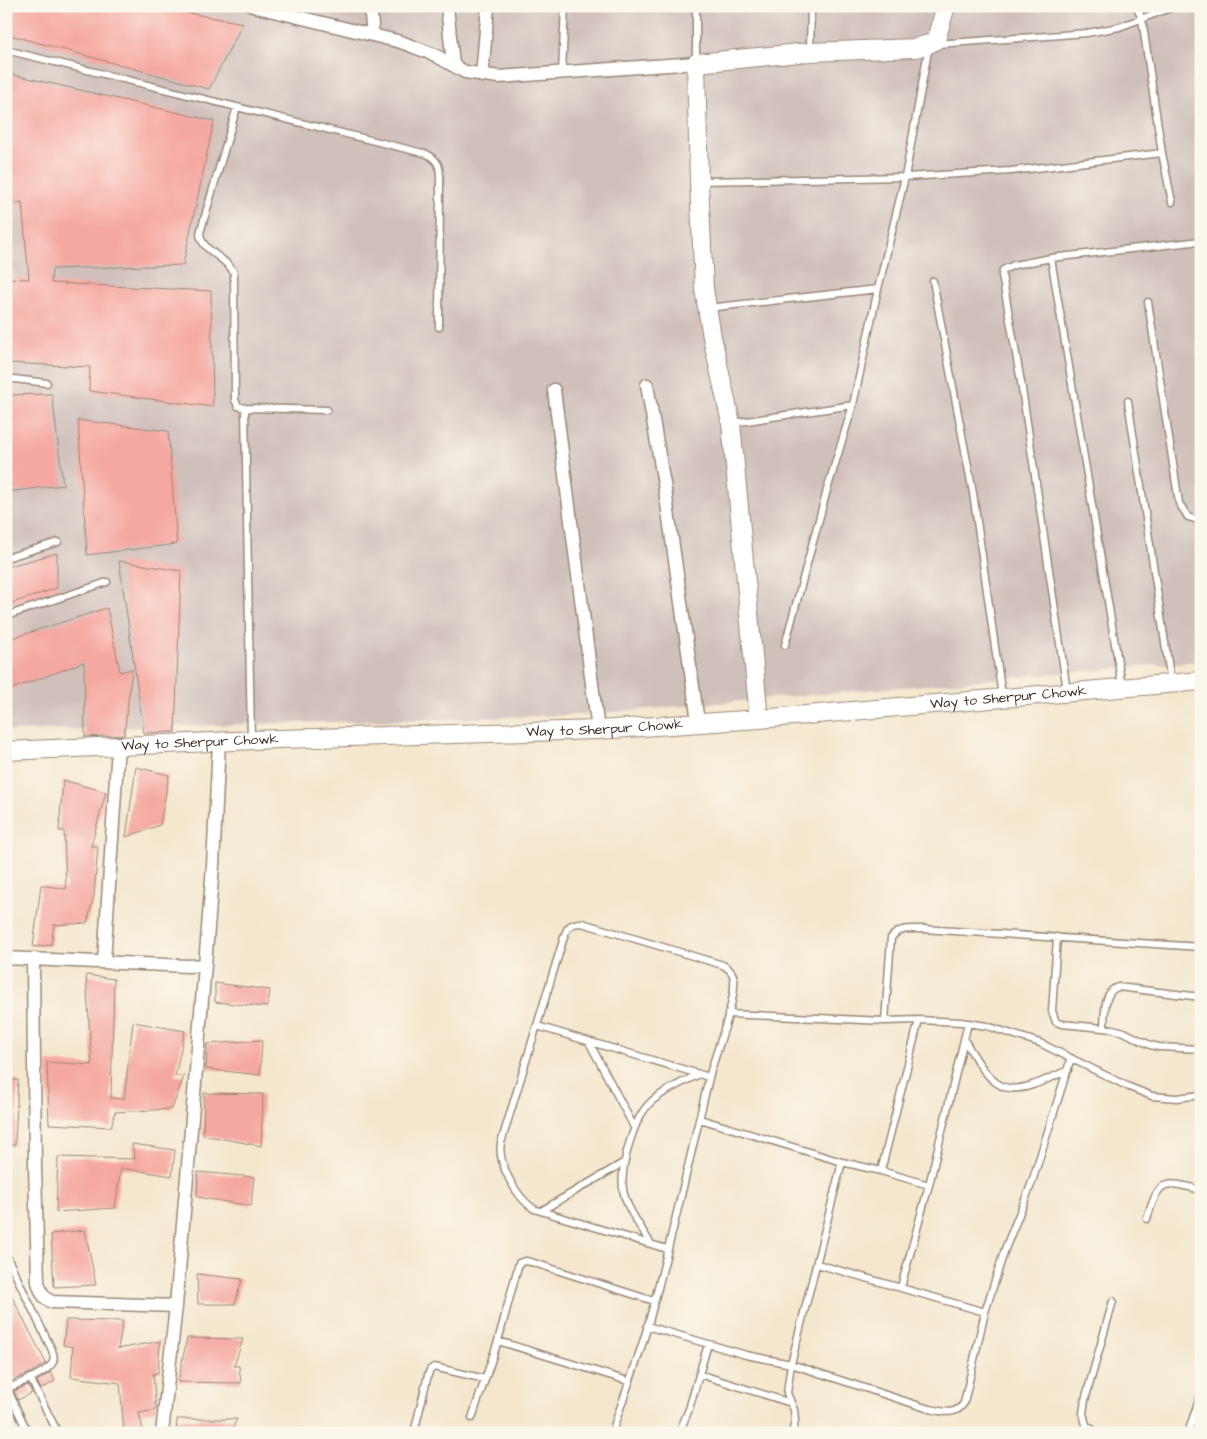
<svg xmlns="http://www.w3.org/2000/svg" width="1207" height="1439" viewBox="0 0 1207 1439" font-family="'Architects Daughter',sans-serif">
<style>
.industrial{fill:#d0c0bc}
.building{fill:#f5a8a1}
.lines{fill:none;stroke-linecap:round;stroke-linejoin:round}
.lane-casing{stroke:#988876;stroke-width:9}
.street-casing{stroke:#988876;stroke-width:15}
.secondary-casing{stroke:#988876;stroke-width:20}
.lane{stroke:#fff;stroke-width:6}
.street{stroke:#fff;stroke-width:12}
.secondary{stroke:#fff;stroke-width:18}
.labels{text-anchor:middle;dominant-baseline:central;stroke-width:4.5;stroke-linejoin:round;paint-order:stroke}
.street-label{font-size:14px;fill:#3b2a1e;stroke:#fbf7ec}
</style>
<rect width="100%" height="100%" fill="#fbf7ec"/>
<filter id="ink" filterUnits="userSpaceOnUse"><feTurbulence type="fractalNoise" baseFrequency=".02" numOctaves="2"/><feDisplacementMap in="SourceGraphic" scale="10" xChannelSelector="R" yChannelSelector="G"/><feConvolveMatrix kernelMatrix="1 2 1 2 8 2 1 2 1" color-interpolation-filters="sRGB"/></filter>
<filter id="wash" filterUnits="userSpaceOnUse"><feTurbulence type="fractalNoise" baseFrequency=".0096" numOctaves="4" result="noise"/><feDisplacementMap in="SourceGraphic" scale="20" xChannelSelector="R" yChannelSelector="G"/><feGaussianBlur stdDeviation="1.12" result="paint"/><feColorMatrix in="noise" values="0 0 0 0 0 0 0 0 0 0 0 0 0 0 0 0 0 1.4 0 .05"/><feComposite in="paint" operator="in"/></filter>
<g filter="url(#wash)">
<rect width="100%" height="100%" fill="#f4e7ce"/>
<path class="industrial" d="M6,6H1201V661L578,715L6,731Z"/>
<g id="blocks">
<path class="building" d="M6,6H150L243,23L209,89L6,34Z
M6,73L214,121L183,265L52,269L51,283L211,291L213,407L89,391L90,367L6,363V278L29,279L22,202L6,206Z
M52,394L63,485L6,492V395Z
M78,420L168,431L177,544L87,555Z
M57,553V588L6,605V567Z
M119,561L181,571L175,732L144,733Z
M107,608L120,672L132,669L124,735L85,737L84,662L6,691V640Z
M136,767L169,775L160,825L126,837Z
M63,780L106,792L91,846H98L94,896L87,923L54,925L51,945L33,947L41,885L66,889L64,831H59Z
M86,975L114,979L111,1098L124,1099L133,1022L185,1031L175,1076H184L172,1109L115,1112L111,1127L49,1124L47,1062L92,1065Z
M215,983L270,990L268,1007L215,1002Z
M262,1040L260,1075L206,1069L207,1044Z
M6,1080H18L15,1145H6Z
M204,1093L263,1094L261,1146L203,1135Z
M132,1144L175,1150L172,1176L121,1168L115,1208L56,1212L58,1157L135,1159Z
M198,1172L254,1177L251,1206L197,1197Z
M85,1230L96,1285L54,1287L51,1234Z
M197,1274L242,1279L235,1304H198Z
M6,1285L46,1363L30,1373L6,1383Z
M66,1320L123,1321L118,1349L160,1341L158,1373L153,1374L156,1410L139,1413L144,1433H124L120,1383L71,1377L73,1347L63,1345Z
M187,1338L243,1339L234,1366H239L241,1383L178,1382Z
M51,1372L55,1381L41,1389L37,1381Z
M28,1385L32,1393L18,1400L14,1391Z
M177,1419H237L230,1433H176Z"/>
</g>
</g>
<g filter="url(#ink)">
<use href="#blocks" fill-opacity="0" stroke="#988876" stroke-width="1"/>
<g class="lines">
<defs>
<path id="lane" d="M1136,6L1142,19L1162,153L1172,202
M937,44L1087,33L1119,27L1176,6
M6,50L427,154C441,162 440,169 440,184L439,327
M810,50L811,6
M696,62V6
M562,73L565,6
M237,107L200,233C201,252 227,257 234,273L235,400L238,406L245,408L327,410
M700,181L905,177L1011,171L1162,153
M1051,258L1122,686
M933,281L973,493L1002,696
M1148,302L1179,503L1188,517L1198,520L1201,534
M708,308L878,289
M6,378L47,383
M1128,401L1171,682
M245,408L251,739
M733,423L853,405
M6,558L58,542
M6,616L107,582
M785,645L827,490L853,405L878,289L905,177L929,46
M1067,691L1021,382L1002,275L1003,270L1014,265L1051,258L1201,241
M1057,937L1052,1011L1056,1022L1062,1024L1113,1029L1124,1032L1150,1045L1159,1047L1201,1049
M728,1014L885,1021L919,1020L961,1022L987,1026L1040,1043L1129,1087L1152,1096L1177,1098L1201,1095
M885,1021L891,938C899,927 911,929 923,929L1201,947
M537,1026L709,1077
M1104,1027C1105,1014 1103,991 1118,987L1201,997
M964,1039C998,1099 1008,1098 1068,1070
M589,1042L634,1127
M700,1119L842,1162L881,1171L929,1185
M881,1171L919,1020
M541,1211L623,1163
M1147,1219C1159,1179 1163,1180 1201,1190
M651,1244C624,1201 614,1192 630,1141C635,1126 640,1112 652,1101C665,1090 684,1082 699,1074
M6,1255L52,1350C53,1354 55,1358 53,1362C48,1373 18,1384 6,1389
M817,1264L985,1312
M901,1287L929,1185L968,1023
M647,1326L746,1355L791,1364L926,1408C940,1411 955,1417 964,1403L985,1312L1005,1249L1031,1185L1071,1058
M498,1341L628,1381
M699,1374L791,1403
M30,1378L58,1433
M7,1388L28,1433
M472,1418L498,1341L519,1263L525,1261L531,1262L654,1301
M414,1433L428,1375L430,1370L434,1367L485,1379
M612,1433C623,1397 638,1361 648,1325C671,1243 689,1161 709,1078C715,1053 736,1004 734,979C733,972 729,969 723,965L582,923C570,923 567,927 564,937L501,1143C497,1164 517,1198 534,1209L667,1249
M679,1433L689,1409L708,1344
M792,1433L795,1421L794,1410L787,1393L791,1364L842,1162
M1097,1433L1086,1425L1083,1413L1085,1400L1113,1301
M1188,1433L1201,1394"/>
<path id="street" d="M253,6L401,42L435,55L465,72L499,77L696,63
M370,6L373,35
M447,6L453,65
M482,76L488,6
M647,385L665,490L698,722
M554,390L598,730
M6,958L188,966L205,965L213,866L219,742
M33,959L35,1166L38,1282C41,1292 43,1298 52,1302L176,1306
M104,962L118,746
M162,1433L176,1306L205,965"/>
<g id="secondary">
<path d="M759,719L731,423L712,337L704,289L699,181L696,63L810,52L915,48L929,44L936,40L946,6"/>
<path id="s1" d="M6,751L279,739L598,730L759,719L1201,681"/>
</g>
</defs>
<use href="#lane" class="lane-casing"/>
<use href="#street" class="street-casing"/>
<use href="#secondary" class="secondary-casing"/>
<use href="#lane" class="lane"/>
<use href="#street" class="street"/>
<use href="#secondary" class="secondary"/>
</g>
</g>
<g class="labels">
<g class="street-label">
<text stroke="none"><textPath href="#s1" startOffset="1004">Way to Sherpur Chowk</textPath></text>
<text stroke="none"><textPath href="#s1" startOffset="599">Way to Sherpur Chowk</textPath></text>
<text stroke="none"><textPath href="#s1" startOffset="194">Way to Sherpur Chowk</textPath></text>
</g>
</g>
<rect width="1207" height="1439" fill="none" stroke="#fbf7ec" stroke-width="25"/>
</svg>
